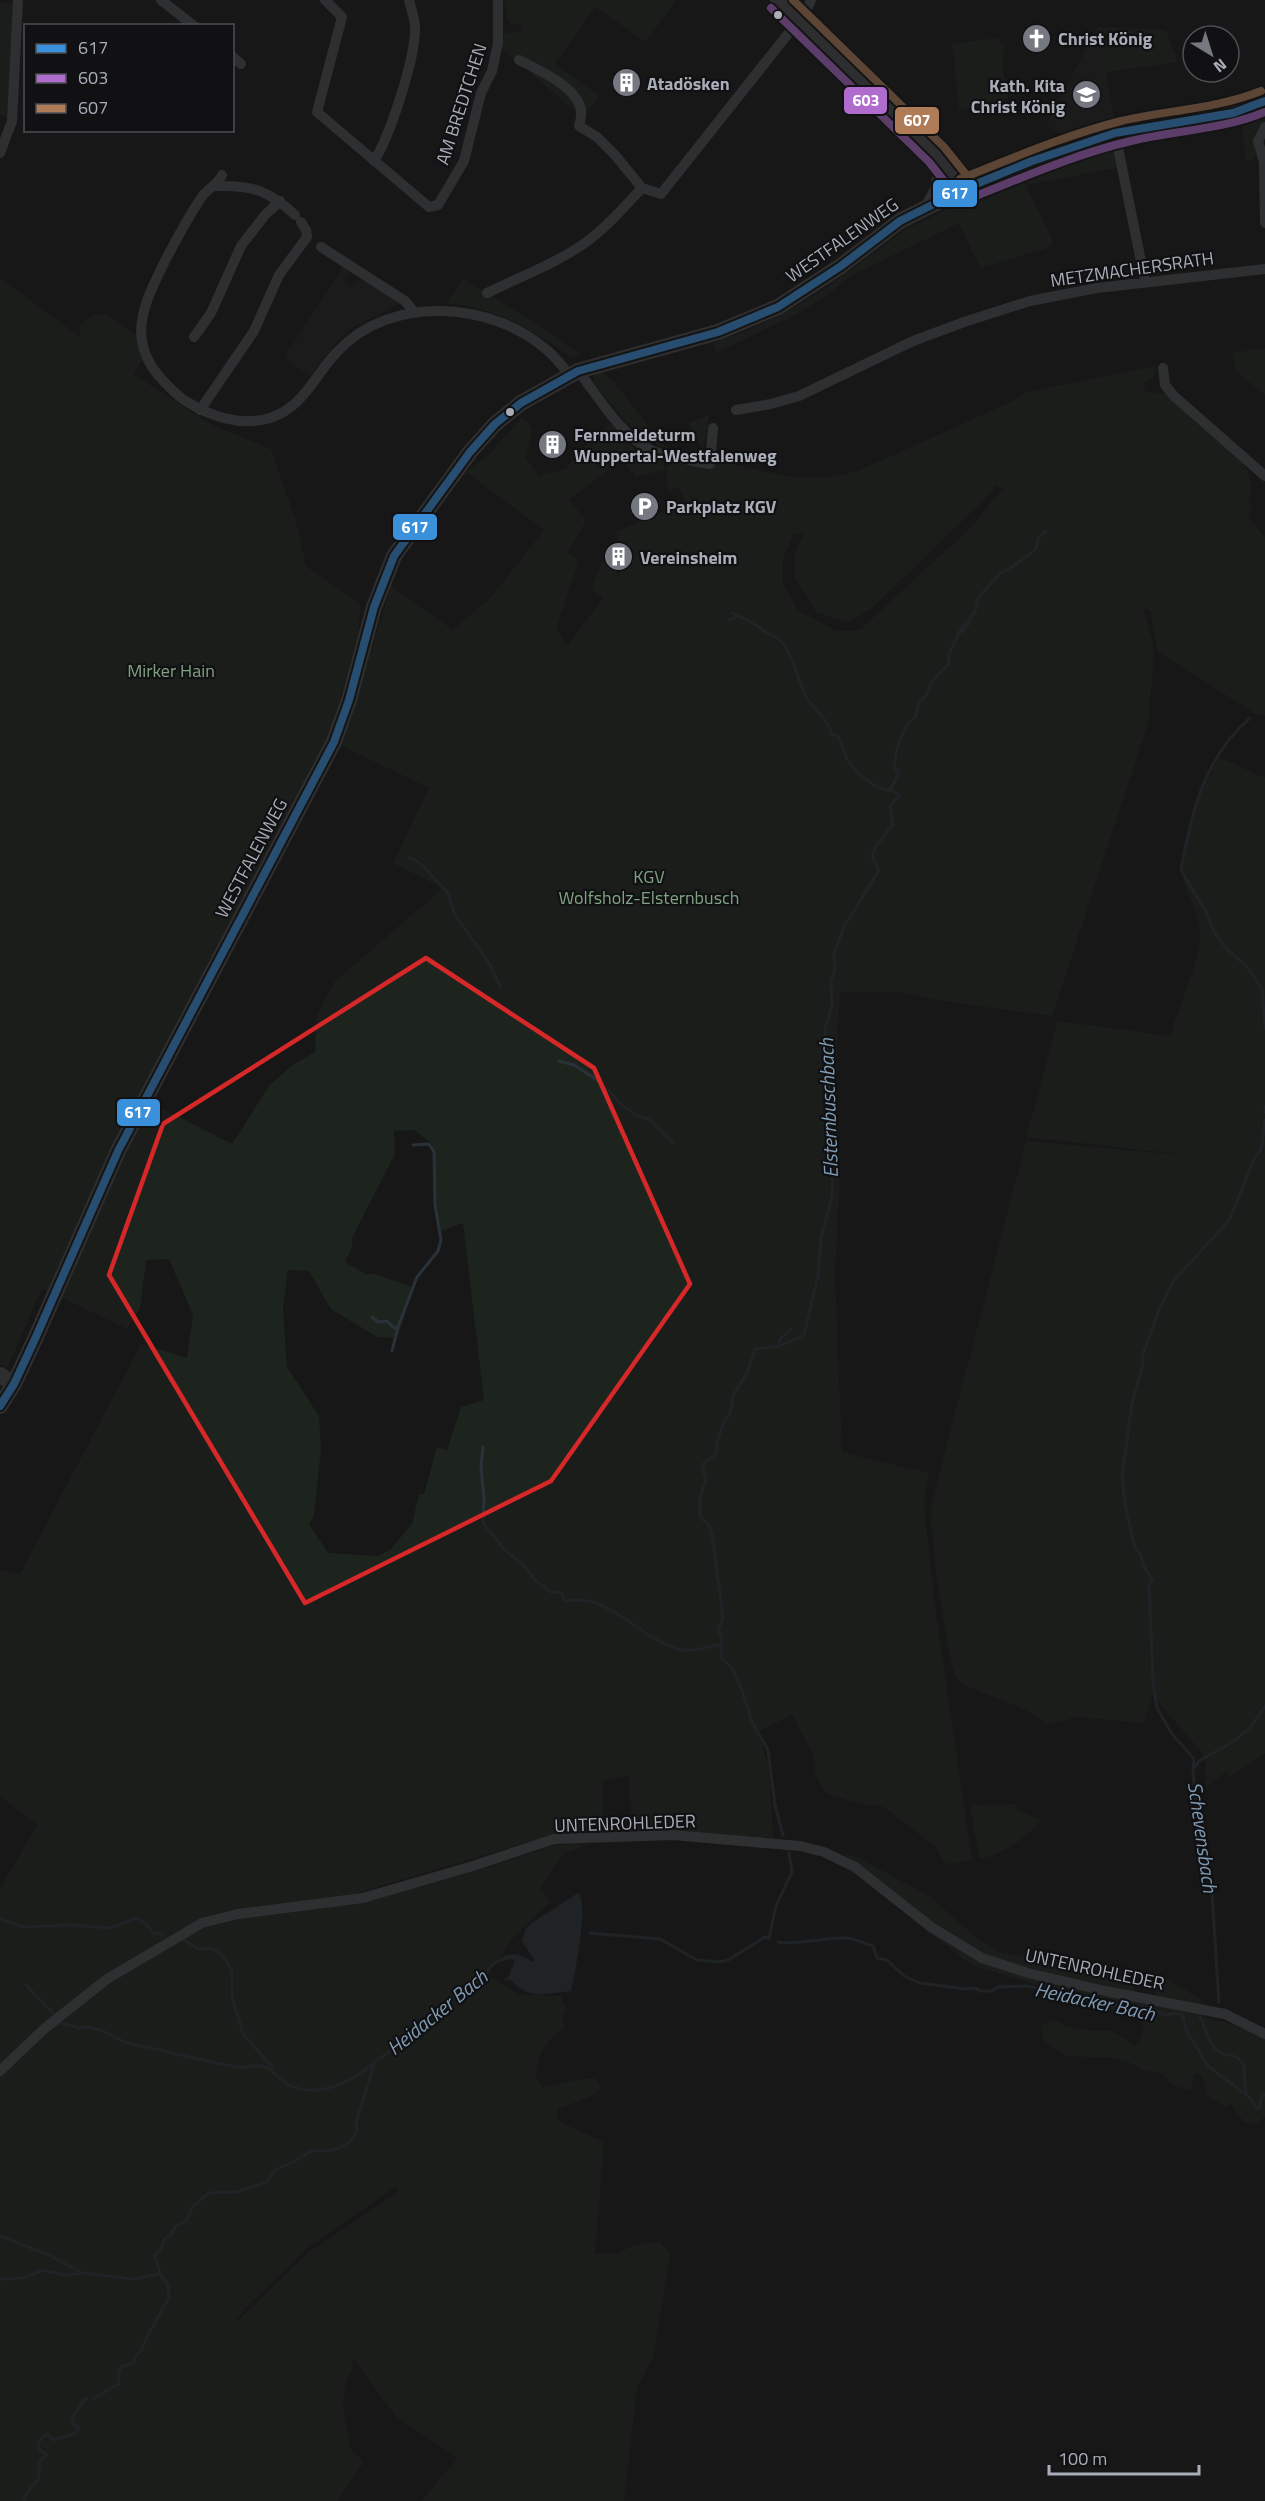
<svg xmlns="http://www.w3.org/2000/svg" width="1265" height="2501" viewBox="0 0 1265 2501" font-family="'Titillium Web',sans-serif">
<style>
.built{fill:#212123}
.green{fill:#1d241e;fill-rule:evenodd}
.water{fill:#2a3239}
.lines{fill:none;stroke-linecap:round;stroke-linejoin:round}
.stream{stroke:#2a3239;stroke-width:3}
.street{stroke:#4b4c50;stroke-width:10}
.secondary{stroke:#4a4a4e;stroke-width:16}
.bus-1-casing{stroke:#111113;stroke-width:12}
.bus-2-casing{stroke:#111113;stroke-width:12}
.bus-3-casing{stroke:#111113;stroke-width:12}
.bus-1{stroke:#3a90db;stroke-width:8}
.bus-2{stroke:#b06ccc;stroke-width:8}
.bus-3{stroke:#b07c57;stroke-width:8}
.marked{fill:none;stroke:#d62828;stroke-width:4.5;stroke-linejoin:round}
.bus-dot{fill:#a8adb8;stroke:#111113;stroke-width:2}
.labels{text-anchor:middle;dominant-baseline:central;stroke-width:4.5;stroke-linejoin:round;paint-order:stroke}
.poi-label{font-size:18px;font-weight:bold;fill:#a8adb8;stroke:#111113;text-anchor:start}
.street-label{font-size:18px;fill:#a8adb8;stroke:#111113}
.park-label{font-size:18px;fill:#7fa381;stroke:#111113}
.water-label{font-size:20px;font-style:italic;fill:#7f9bb3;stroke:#111113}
.line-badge{stroke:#111113;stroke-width:2}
.badge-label{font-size:16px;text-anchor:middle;font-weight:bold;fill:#fff}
</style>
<rect width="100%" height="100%" fill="#171717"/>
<path class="built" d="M1098,27L1114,118L1089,124L1062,135L1046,125Z
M344,265L349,273L346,284L351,287L357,281L364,280L393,298L397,305L355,326L337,341L311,375L290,365L292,362L284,358Z"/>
<path class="green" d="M505,0H676L646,42L595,7L555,64L600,96L582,117L501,48L505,34L522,31V25L511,23L507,20Z
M0,2L13,3L10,118L0,114Z
M1098,27L1166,30L1178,62L1106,72Z
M996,38L1004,46L1003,73L1008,98L993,102L989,106L959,109L952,44Z
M1265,111V119L1254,134L1257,153L1252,160L1245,161L1242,122L1246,118Z
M1103,145L1115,154L1117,168L1026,185L1053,241L1048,248L980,268L959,223L851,276L826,296L797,314L716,353L713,343L744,332L797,306L826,288L906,229L1010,179Z
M0,278L80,337L81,324L91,316L104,313L135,334L142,360L133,374L210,424L271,449L296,521L306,566L360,604L359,633L328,739L140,1097L232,1144L269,1086L291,1066L315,1052L317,1015L335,981L443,888L393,863L429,788L342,746L391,586L453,630L492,596L544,530L466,472L491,453L522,417L532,428L526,458L539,476L566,469L595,435L612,424L635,449L662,461L666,470L636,476L622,461L569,499L586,521L568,552L579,561L556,628L567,646L603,598L591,589L602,562L619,574L635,552L618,539L615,532L685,502L679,487L670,491L667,484V461L711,467L720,460C770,474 808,486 860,470L1011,402L1027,392L1156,366C1156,375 1152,381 1144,383L1145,391L1165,394L1236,453L1248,471L1251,487L1249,504L1253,506L1248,518L1265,537V716L1256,714L1158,652L1150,610L1143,608L1153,644L1154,660L1148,724L1052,1016L956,1003L897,992H840L836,1072L840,1176L835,1274L842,1452L929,1473L924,1504L935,1607L972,1860L944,1864L936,1847L884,1807L866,1805L827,1794L815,1774L814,1756L792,1715L758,1732L769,1768L773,1838L633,1829L628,1775L602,1782L604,1832L554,1834L354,1894L359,1904L500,1864L555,1845L589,1844L563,1854L540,1889L551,1901L513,1938L500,1958L489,1965L484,1974L519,1994L561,1996L566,2009L561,2021L566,2026C546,2043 538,2050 536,2078L543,2087L576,2080L596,2078L601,2087L594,2095L558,2109V2121L604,2142L595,2254H616L634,2245L660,2241L670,2254L653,2357L637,2388L624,2501H421L458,2458L396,2417L352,2357L353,2366L346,2382L343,2405L351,2450L364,2462L337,2501H0V1889L37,1825L0,1796V1569L20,1574L141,1344L187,1358L193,1315L169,1259L146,1260L140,1308L127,1329L42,1288L7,1369L0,1365ZM995,485L1003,488L973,525L860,630L837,631L799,611L783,584V559L794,534L805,533L795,552V578L816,612L847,622L871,609L991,493ZM414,1130L432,1144L439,1232L463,1223L484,1400L461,1407L447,1450L437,1447L424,1494H419L412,1524L391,1549L378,1556L328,1553L309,1524L314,1515L321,1448L319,1416L287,1367L283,1308L288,1270L309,1271L331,1309L377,1337L397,1338L414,1288L373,1273L367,1275L345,1262L353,1245L351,1240L395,1154L394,1131ZM395,2187L399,2191L309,2252L234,2324L244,2309L307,2249Z
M463,279L542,327L582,355L571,357C529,328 499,309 447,303Z
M1265,348V395L1235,371L1232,353Z
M603,372L614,382L664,446L706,455C643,451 631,427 594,383V375Z
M710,414L703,450L688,423Z
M1218,759H1224L1265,778V1753L1230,1777L1227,1771L1206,1787V1757L1152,1695L1144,1723L1076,1717L1048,1725L1026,1710L966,1686L956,1678L950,1660L937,1579L931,1523L932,1501L1026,1141L1205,1157L1026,1137L1058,1021L1170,1036C1178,1010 1194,973 1199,948C1203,923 1191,903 1184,881C1175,852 1203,783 1218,759Z
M1016,1804V1809L1041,1820C1026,1838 1003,1855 979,1859L970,1805Z
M843,1853L863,1860L929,1896L978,1939L1000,1952L1057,1962L1077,1972L1123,1976L1141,1995L1157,1994L1149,1981L1156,1972L1200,1999L1203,2017L1232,2024L1265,2039V2117L1253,2125L1243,2121L1231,2104L1225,2107L1207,2096L1202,2076L1195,2073L1191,2091L1172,2085L1162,2073L1145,2071L1128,2062L1113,2058L1066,2056L1043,2041L1041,2026L1053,2019L1067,2026L1089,2031H1111L1126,2039L1134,2047L1142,2035L1143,2022L1082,1998L971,1965L926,1930Z"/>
<path class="water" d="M578,1893C589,1905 575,1973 571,1991C546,1993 529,2001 511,1980L503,1981L509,1976L515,1960L508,1959L497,1963V1960C512,1952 517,1953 531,1961H535L522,1941L526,1928L532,1923Z"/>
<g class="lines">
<path class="stream" d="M732,613C746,620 752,621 764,631C769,635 776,636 780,640C793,652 798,683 808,700C815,710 830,722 831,734L839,737C842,745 844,754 848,760C854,772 877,791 890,790
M729,620L737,616
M962,632L970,622
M1250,718C1204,757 1191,814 1181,870L1206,912L1214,932L1228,950L1247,967L1262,989L1265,1028
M410,858L420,863L448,893L454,913L490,965L501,988
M559,1061L574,1065L599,1081L623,1106L638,1116L649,1119L673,1143
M1265,1106V1112
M372,1317L378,1322L387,1321L394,1328L398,1327
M780,1346L779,1340L792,1328
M392,1351L398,1327L417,1277L438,1251L441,1240L435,1205L434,1152L429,1144L413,1145
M483,1447L481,1467L484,1498L483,1523L504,1549L525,1567L536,1581L551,1592L562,1593L565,1601C572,1601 582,1599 588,1601C622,1609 645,1640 679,1649C694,1653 706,1646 721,1645
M1193,1771L1194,1759L1172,1734L1157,1708L1153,1681L1149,1585L1153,1581L1143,1565L1141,1555L1135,1548L1125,1504L1122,1477L1132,1403L1143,1364L1142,1357L1160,1307L1174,1280L1227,1223L1231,1216L1254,1159L1261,1150L1265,1120
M783,1835L775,1805L768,1750L752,1722L742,1690L732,1668L721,1658L722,1637L718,1630L723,1618L712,1534L709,1525L700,1517V1498L706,1479L702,1465L716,1454L717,1442L724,1421L730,1414L733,1396L748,1371L755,1349L780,1346L804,1335L818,1276L821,1237L832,1197L833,1146L825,1029L832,1005L831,982L835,969L834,953L844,927L879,870L872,856L877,845L893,824L890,806L900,795L890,790L899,773L894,767L897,748L906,726L916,716L919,701C930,697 926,689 932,682C937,675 942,670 949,664L948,656L962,627L975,612L978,598L1000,573L1008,570L1036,549L1039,537L1046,531
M0,1919L23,1927L69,1925L111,1928L136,1918L146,1924L154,1934L159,1933L162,1935
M590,1933L660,1939L697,1960L718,1962L728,1960L765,1937L769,1938L776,1906L792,1872L789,1853
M184,1940L198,1949L210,1948L217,1951L226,1960L232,1971V1997L243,2034L273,2068
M778,1942C789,1946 830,1937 845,1938C853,1938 864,1943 873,1946L877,1958L887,1960L904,1976L920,1983L966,1989L974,1988L981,1991H992L998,1987L1027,1986L1110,2005L1151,2008L1164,2015L1176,2013L1183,2016L1186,2030L1208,2066L1249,2097L1258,2109L1260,2107L1261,2098L1265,2094
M26,1985L55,2015
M1219,2002L1212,1895L1197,1814L1193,1771L1199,1761L1231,1743L1250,1728L1265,1706
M1200,2017C1206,2028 1208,2046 1221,2053C1228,2056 1237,2054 1242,2062C1247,2072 1242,2084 1247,2094
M60,2024C67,2023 71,2026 78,2028C81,2029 83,2027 86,2027C90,2027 95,2030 99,2030C105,2031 120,2041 128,2043C137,2046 146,2046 155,2049C182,2055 209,2062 236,2067C245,2069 254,2064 263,2066C274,2069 278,2080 289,2085C318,2099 350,2082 373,2064
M0,2236L49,2255L82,2273
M0,2279L24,2278L43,2270L65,2275L82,2273L133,2279L160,2274
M94,2398L119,2384L118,2374L121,2367L134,2363L135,2357L141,2351L146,2339L169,2297L168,2284L161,2276L155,2256L162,2247L164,2239L171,2235L176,2226L186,2221L193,2206L209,2193L236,2192L262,2184L268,2181L275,2170L293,2162L311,2151L333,2150L344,2146L351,2141L357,2131L356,2123L375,2061L400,2046L428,2022L430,2015L449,1998L465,1991L473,1982L483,1980L490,1967L497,1961
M24,2501L27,2492L38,2480L40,2460L47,2455L39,2449L38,2443L46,2434L54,2440L76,2433L79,2428L73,2424V2417L84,2399H87"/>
<path class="street" d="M161,0L194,26
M325,0L342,17L317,112L429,207L438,205L464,161L481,93L492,71L498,43V0
M801,22L811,0
M232,56L241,64
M519,60C537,69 580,88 581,112C582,116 580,122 579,126L597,137L615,155L642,188L661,194L799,20
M1265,127L1258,141L1264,162L1265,223
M1115,133L1145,281
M0,153L12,121L18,0
M374,161C390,136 416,57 415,27C415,19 411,9 409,0
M222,175C217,186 207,188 201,198C188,217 176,240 165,261C146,300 126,336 158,375C166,384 174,393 184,400C209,416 241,427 270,418C304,407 314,376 337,352C390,294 492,301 548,351C556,358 563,367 570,375
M217,186C252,185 270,191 295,215
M321,247L405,301L415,313
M487,293C519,277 555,264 585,243C607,227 624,207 642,188
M194,337L211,313L241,246L265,215L280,201
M1163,368L1165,385L1174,396L1265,476
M578,371C599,397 620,435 651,450C669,458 691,460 710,464L713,428
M200,410L254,331L279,275L307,237L306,230L301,222
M736,410L771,404L799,396L913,341L967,321L1030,301L1097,288L1265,269
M0,2071L44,2029L107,1979L202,1923L238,1914L363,1898L473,1866L554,1839L673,1835L800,1846L824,1852L855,1867L931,1927L982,1958L1028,1973L1105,1991L1225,2014L1265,2034"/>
<path class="secondary" d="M778,0L937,155L964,189
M929,206L938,190L943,161
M0,1375L14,1384
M0,1406L14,1384L35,1339L118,1151L334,742L349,700L374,607L394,556L470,452L495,424L521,403L578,371L718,332L778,307L841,266L900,221L964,189L1032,161L1115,133L1233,113L1265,101"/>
<defs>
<path id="bus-1" d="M0,1406L14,1384L35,1339L118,1151L334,742L349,700L374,607L394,556L470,452L495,424L521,403L578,371L718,332L778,307L841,266L900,221L964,189L1032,161L1115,133L1233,113L1265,101"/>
<path id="bus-2" d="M771,8L929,162L956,196
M968,199C1022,178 1075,154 1131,141C1176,130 1222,130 1265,112"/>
<path id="bus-3" d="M793,0L944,147L972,182
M960,179C1013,158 1066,135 1121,121C1168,110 1216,109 1261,91"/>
</defs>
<use href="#bus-1" class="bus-1-casing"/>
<use href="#bus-2" class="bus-2-casing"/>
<use href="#bus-3" class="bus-3-casing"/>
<use href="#bus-1" class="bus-1"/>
<use href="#bus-2" class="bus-2"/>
<use href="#bus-3" class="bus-3"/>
</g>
<path d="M0 0H1265V2501H0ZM426,958L594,1068L690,1284L551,1481L305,1603L109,1275L163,1124Z" fill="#171717" fill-opacity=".55" fill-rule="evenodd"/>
<path class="marked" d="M426,958L594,1068L690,1284L551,1481L305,1603L109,1275L163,1124Z"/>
<defs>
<symbol id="church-disc" viewBox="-11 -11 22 22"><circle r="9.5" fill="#757880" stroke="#111113"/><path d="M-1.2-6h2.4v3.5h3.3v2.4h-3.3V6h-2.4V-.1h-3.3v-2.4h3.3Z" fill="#fff"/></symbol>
<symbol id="building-disc" viewBox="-11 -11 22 22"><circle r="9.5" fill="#757880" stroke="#111113"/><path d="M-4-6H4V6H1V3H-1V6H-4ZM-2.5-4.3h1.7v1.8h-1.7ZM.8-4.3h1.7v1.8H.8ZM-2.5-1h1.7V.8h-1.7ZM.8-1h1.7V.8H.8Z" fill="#fff"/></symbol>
<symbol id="school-disc" viewBox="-11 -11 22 22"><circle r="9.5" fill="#757880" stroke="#111113"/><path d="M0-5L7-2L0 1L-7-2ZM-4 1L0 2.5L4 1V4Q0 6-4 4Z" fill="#fff"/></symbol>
<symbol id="parking-disc" viewBox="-11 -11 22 22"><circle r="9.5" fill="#757880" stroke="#111113"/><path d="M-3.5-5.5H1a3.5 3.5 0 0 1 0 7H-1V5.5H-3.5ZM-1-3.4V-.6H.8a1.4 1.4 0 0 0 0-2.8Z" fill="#fff"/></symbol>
</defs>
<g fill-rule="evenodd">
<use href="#church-disc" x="1020" y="22" width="33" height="33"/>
<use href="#building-disc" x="610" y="66" width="33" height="33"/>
<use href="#school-disc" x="1070" y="78" width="33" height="33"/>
<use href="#building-disc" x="536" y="428" width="33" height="33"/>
<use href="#parking-disc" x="628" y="490" width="33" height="33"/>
<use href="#building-disc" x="602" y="540" width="33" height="33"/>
</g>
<g class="bus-dot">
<circle cx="778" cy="15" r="5"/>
<circle cx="510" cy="412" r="5"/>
</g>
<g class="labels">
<g class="poi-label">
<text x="1058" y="38">Christ König</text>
<text x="647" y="83">Atadösken</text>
<text x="1065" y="85" text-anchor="end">Kath. Kita<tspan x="1065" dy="21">Christ König</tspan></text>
<text x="574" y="434">Fernmeldeturm<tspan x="574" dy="21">Wuppertal-Westfalenweg</tspan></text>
<text x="666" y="506">Parkplatz KGV</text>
<text x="640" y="557">Vereinsheim</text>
</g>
<g class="street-label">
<text transform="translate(461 104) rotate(-72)">AM BREDTCHEN</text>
<text transform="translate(842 240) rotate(-35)">WESTFALENWEG</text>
<text transform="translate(1132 269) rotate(-8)">METZMACHERSRATH</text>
<text transform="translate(251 858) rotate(-62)">WESTFALENWEG</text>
<text transform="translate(625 1823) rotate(-2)">UNTENROHLEDER</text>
<text transform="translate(1095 1969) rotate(12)">UNTENROHLEDER</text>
</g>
<g class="park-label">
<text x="171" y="670">Mirker Hain</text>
<text x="649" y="876">KGV<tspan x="649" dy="21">Wolfsholz-Elsternbusch</tspan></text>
</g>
<g class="water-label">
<text transform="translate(828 1108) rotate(-92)">Elsternbuschbach</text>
<text transform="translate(1203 1837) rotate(82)">Schevensbach</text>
<text transform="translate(1095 2001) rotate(12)">Heidacker Bach</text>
<text transform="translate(437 2012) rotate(-39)">Heidacker Bach</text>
</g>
</g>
<g class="line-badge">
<rect x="843" y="86" width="45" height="29" rx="6" fill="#b06ccc"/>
<rect x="894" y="106" width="46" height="29" rx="6" fill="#b07c57"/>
<rect x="932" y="179" width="46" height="29" rx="6" fill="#3a90db"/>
<rect x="392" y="513" width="46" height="28" rx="6" fill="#3a90db"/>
<rect x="116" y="1098" width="45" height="29" rx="6" fill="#3a90db"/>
</g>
<g class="badge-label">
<text x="866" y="106">603</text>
<text x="917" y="126">607</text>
<text x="955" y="199">617</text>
<text x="415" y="533">617</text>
<text x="138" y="1118">617</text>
</g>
<rect x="24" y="24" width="210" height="108" fill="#111113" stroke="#4d4f55" stroke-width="1.5"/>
<rect x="36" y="44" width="30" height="9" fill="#3a90db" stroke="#4d4f55" stroke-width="1.5"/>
<text x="78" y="54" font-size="18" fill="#a8adb8">617</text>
<rect x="36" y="74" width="30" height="9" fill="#b06ccc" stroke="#4d4f55" stroke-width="1.5"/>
<text x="78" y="84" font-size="18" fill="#a8adb8">603</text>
<rect x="36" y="104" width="30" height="9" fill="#b07c57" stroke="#4d4f55" stroke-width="1.5"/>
<text x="78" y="114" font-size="18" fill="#a8adb8">607</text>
<g transform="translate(1211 54) rotate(142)"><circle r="28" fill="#111113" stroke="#4d4f55" stroke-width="1.5"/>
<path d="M0-4.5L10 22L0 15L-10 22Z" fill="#757880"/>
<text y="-9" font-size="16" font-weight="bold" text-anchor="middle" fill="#a8adb8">N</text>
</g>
<path d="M1049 2465v9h150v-9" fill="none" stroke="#a8adb8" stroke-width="3"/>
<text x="1058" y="2465" font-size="18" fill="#a8adb8" stroke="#111113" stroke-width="4.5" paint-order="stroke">100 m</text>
</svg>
